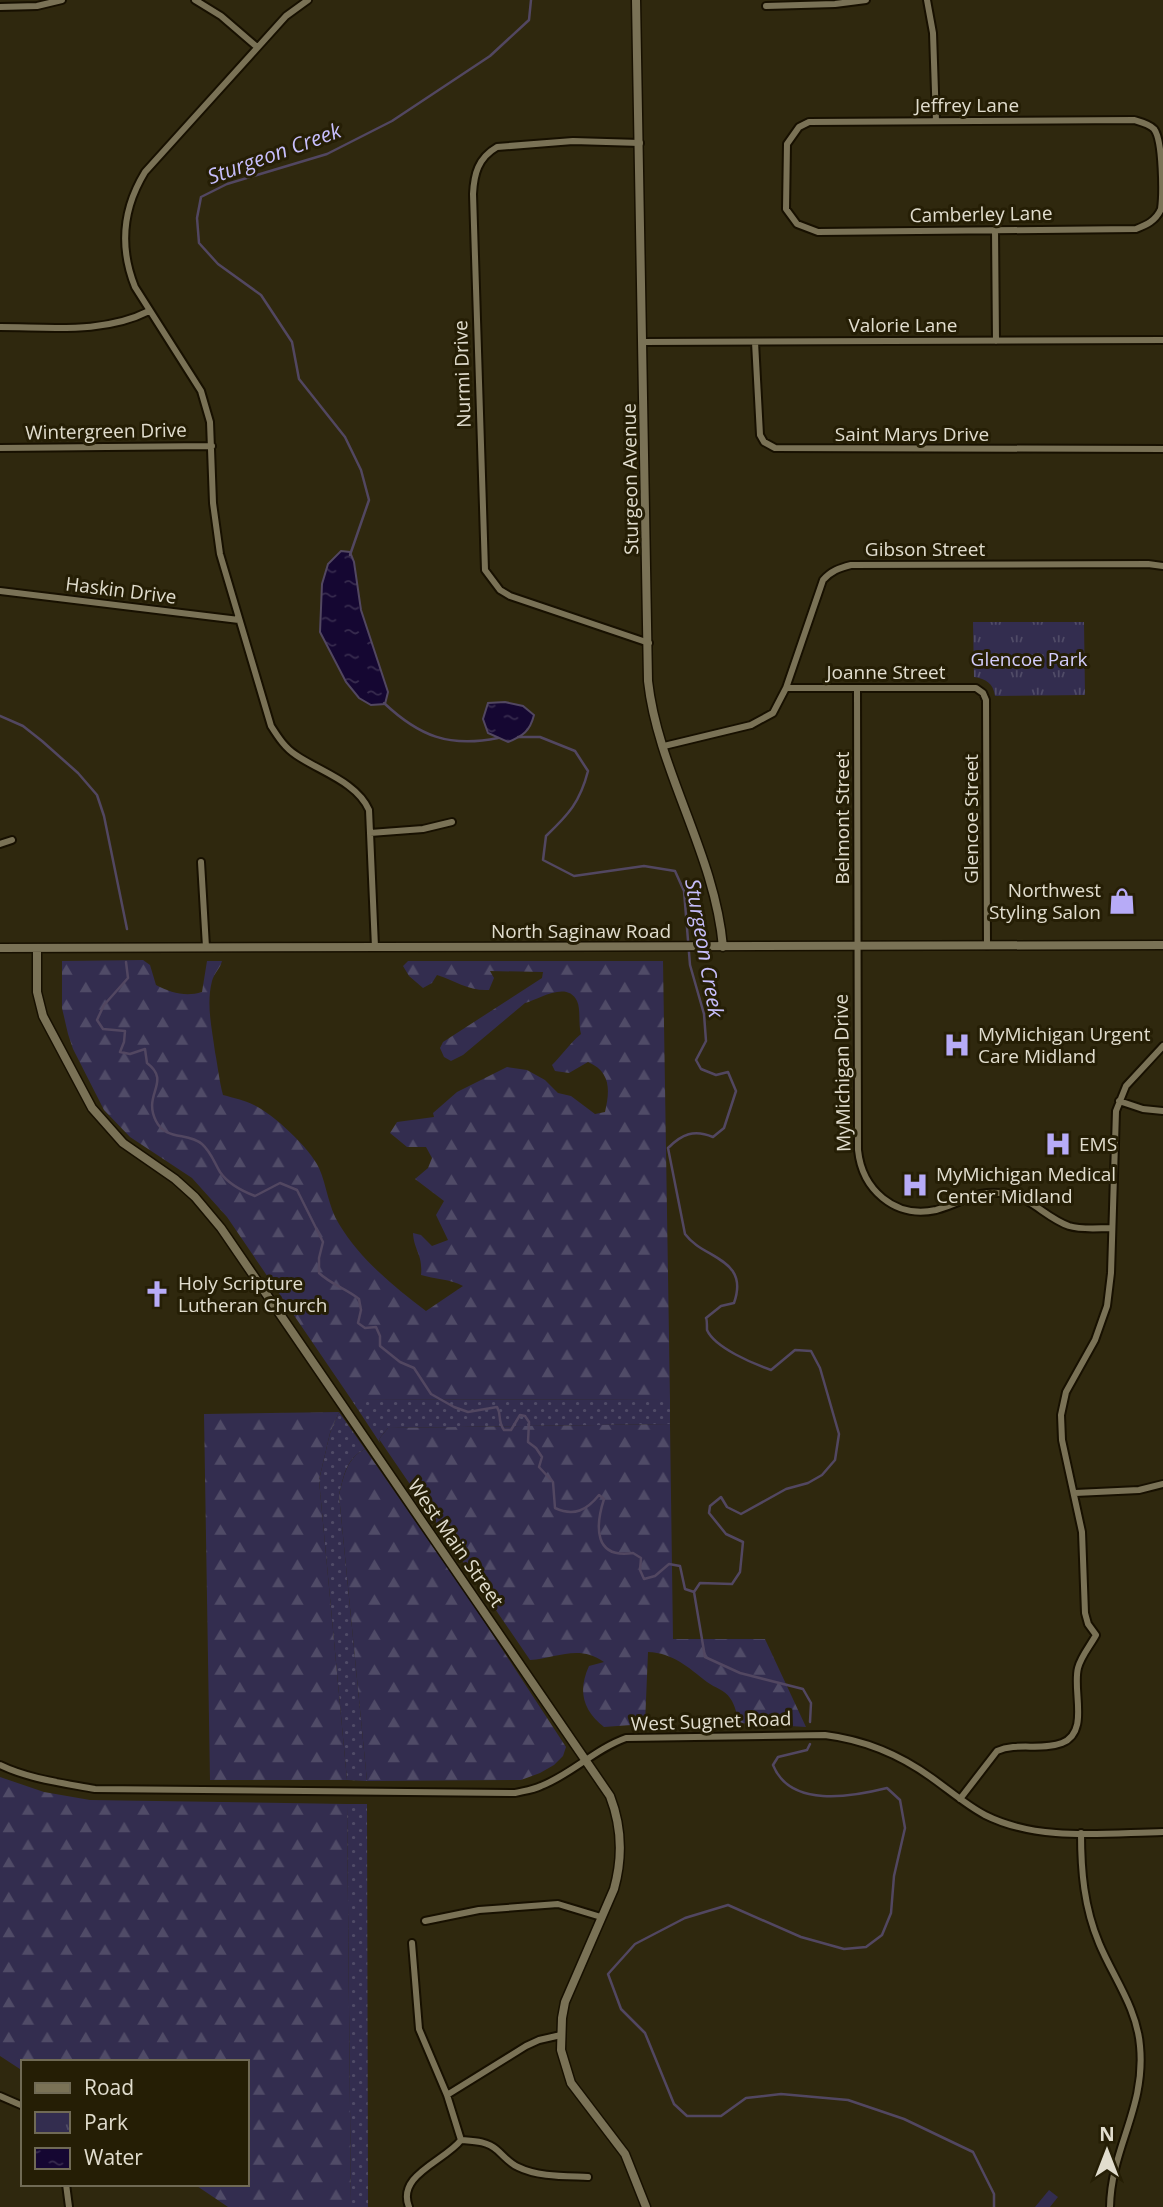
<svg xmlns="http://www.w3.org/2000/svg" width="1163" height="2207" viewBox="0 0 1163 2207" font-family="'Open Sans',sans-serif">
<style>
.grass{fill:url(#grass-dots)}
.forest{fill:url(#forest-firs)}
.park{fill:url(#park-tufts)}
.garden{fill:#332d4f}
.water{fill:url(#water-ripples);stroke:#524761;stroke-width:2}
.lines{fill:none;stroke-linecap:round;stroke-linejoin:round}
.stream{stroke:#524761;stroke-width:2.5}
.street-casing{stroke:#171000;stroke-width:10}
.secondary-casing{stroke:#171000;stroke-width:11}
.street{stroke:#7a7256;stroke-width:6}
.secondary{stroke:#7a7256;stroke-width:8}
.labels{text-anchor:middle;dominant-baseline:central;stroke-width:6;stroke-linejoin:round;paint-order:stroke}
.street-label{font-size:19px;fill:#e1ddce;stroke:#251e05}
.park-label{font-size:19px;fill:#d3cdfc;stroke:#251e05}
.poi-label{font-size:19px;fill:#e1ddce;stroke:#251e05;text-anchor:start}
.water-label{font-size:21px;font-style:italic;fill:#c7befc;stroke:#251e05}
</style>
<defs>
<pattern id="grass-dots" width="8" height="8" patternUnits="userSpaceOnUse" patternTransform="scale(1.75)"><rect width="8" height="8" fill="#332d4f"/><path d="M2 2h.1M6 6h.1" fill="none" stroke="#504b67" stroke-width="1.8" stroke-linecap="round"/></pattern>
<pattern id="forest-firs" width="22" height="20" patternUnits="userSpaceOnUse" patternTransform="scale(1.75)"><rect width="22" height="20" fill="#332d4f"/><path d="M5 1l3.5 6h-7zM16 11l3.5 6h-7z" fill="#504b67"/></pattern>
<pattern id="park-tufts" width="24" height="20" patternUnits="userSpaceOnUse" patternTransform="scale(1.75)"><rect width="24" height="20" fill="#332d4f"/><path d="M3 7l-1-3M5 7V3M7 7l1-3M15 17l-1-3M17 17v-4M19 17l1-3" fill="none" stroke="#504b67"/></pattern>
<pattern id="water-ripples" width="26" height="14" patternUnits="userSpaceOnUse" patternTransform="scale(1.75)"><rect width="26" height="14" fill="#150732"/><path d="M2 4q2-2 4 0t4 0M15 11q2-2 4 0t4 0" fill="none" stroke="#372b4e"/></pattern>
</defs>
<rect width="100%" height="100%" fill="#2f280e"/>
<path class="grass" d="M351,1399L670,1400V1424L388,1428L379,1439L380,1443Z
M339,1412L365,1449C346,1459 344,1475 339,1495L367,1781L347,1780L319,1480L330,1433Z
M347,1804H367L368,2207H351Z"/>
<path class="forest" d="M143,960L150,965L156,985C171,993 186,997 202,992L207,961H222C220,969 214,973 212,981C206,1005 212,1028 215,1052C218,1067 219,1080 223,1095C234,1098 244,1100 254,1105C273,1114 310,1148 319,1168C327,1186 328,1206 339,1224C360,1259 393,1286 426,1311L463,1286C451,1279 434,1279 421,1275C423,1254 414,1251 413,1233L421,1235L432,1246L448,1240L436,1215L444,1201L415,1179L428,1168L432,1158L426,1147H407L390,1133L397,1122L434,1117L433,1113L457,1092L507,1067L527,1070L545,1080L558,1093L571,1096L595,1114L605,1112C610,1090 611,1072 588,1062L569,1073L555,1071L552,1065C562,1055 570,1043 581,1034C578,1024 581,1009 577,1001C567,980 538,1000 525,1003L463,1055L451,1061L444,1057L440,1048L443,1042L542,978L543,972L490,971L494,978L489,990C468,991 456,981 437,975L432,983L423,988L409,976L403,966L408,961H663L670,1400L351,1399L227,1217L192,1178L130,1137L104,1110L73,1049L68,1034L62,1008V961Z
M339,1412L330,1433L319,1480L347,1780H210L204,1414Z
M670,1424L673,1639H765L806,1727L740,1723C736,1715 736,1706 730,1698C725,1690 715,1688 707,1682C688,1667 673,1653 648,1652L645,1724L604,1727C582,1710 578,1690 589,1666L604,1662C579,1644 557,1658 530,1660L379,1439L388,1428Z
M365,1449L474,1606L566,1747L563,1756L554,1765L540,1773L521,1780L367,1781L339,1495C344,1476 346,1459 365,1449Z
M0,1777L44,1792L90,1800L347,1804L351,2207H228L194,2184H247V2062H23V2071L0,2056Z"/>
<path class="park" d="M973,622H1084L1085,695L995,696C993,683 986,679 974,677Z"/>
<path class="garden" d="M1049,2190L1058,2197L1050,2207H1035Z"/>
<path class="water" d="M341,551L350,552L354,562L361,610L388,692L385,704L371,705L359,698L346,682L320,632L322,584L328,564Z
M505,702L523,706L534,715C530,731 523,736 508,742L488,733L483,719L488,703Z"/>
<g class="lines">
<path class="stream" d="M350,555L369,500L361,470L345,437L299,379L292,342L261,295L218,264L199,243L197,218L201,197L227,184L327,154L392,121L490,56L529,20L531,0
M384,703C419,736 449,748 498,738
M0,716L23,726L42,741L78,773L97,795L104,816L127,929
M518,737H540L575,751L588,771C580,802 569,814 546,836L543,860L574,876L644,866L675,871L684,891L690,965L704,1014L706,1041L696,1060L701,1069L716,1075L728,1072L736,1091L724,1128L713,1137C694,1129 682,1134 668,1148L685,1234C703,1259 750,1258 734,1303L721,1306L706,1318C707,1319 707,1329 707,1330C715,1348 754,1364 771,1370L795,1350L811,1351L820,1368L839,1434L835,1460L822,1475L808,1483L786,1489L741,1514L727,1507L721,1497L710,1506L709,1513L726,1534L743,1542L740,1572L732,1584L700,1583L694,1592L705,1657L740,1673L803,1689L811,1703L810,1722
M126,962L128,978L104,1005L97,1020L103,1029L125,1031L124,1042L120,1052L130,1054L145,1049L147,1063C172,1082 142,1094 156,1121C166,1141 188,1132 202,1144C211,1152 214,1162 220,1172C228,1184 242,1191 255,1196L280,1183L297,1190L323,1242L319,1258V1273C332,1285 345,1288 359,1299L361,1310L358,1323L365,1328L376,1327L380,1336V1346L400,1362L414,1368L431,1394L454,1407L468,1412L497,1407C502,1415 497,1420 504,1430H511L520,1415L525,1416L529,1422L528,1442L536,1448L542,1457L539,1467L553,1482L555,1508C574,1517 587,1510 599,1495L604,1499C595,1527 594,1559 633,1553L641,1558L640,1570L644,1579L655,1576L669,1564L680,1566L685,1589L694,1592
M810,1744L807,1750L778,1757L773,1765C790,1808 851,1797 887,1788L900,1800L905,1828L894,1876L891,1913L882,1935L866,1947L844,1949L801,1937L728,1905L685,1918L635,1944L608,1974L621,2009L645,2033L674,2104L687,2116H721L746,2098L781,2094L848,2100L904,2119L973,2152L994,2194V2207"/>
<defs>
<path id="street" d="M195,0L221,16L257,47
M308,0L286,16L145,172C123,208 119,247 135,287L201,391L210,422L213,503L220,554L271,726C278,737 285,748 296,755C319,771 357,782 369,810L375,947
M927,0L933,33L936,121
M766,6L835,4L866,0
M0,7L37,6L62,0
M1134,120C1141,122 1149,124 1154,129C1163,140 1163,195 1161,209C1156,221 1146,225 1136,229L818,232L797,224L786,209L787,144L799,127L809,122Z
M640,143L573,141L497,147C478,158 474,174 473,194L485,570L500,590L510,596L649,643
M995,230L996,341
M0,327C50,327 104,334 149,311
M643,342L1163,340
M755,342L760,435L764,442L775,448L1163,449
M0,448L212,446
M0,591L239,620
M786,688H976L983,693L986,700L987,946
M857,689L858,1150C862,1189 894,1219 936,1210C964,1203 975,1188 1008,1194C1032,1198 1046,1218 1069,1226C1082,1230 1098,1228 1112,1228
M664,746L751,725L773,713L786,688L823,580C831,571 839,568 851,565L1148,564L1163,566
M370,833L423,829L452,822
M0,844L12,840
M201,862L206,947
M1119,1101L1143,1109L1163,1111
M1075,1493L1139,1490L1163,1484
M0,1765C29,1779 63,1783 95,1789L515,1793C523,1791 533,1790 541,1786C572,1774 595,1749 626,1738L825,1735C865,1740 899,1754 932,1778C949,1790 966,1805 985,1815C1039,1842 1104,1833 1163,1832
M960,1799L997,1751C1017,1742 1041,1751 1062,1743C1090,1732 1072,1691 1078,1668C1081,1656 1090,1646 1096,1635L1088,1624L1085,1613L1082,1532L1062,1440L1061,1415L1066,1392L1095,1340L1107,1306L1111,1273L1116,1111L1126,1086L1163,1046
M1081,1833C1081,1871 1084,1907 1099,1943C1113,1977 1137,2008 1140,2046C1146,2108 1111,2148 1110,2207
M425,1921L479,1910L558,1904L601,1917
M412,1943L419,2029L447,2095
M0,2096L23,2106
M461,2140C474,2141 487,2141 497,2150C504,2156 509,2163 518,2167C538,2177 566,2176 588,2177
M66,2184L69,2207
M409,2207C396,2175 445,2161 461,2140L447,2095L526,2046L539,2040L561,2035"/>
<path id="secondary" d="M636,0L648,681C658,771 715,854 723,947
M0,948L1163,945
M37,948V992L43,1016L92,1108L123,1143L175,1179L195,1197L221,1228L610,1796C622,1827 623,1857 614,1889L565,2002L562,2018L561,2050L571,2083L625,2154L646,2207"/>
</defs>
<use href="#street" class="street-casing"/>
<use href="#secondary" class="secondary-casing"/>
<use href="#street" class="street"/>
<use href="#secondary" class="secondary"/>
</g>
<defs>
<symbol id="shop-bare" viewBox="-9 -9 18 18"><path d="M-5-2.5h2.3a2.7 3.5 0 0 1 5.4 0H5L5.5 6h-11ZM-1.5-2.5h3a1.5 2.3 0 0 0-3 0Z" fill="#b7abf7" stroke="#251e05" stroke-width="2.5" paint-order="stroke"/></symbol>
<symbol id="hospital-bare" viewBox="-9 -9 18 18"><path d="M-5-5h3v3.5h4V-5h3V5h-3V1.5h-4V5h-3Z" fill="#b7abf7" stroke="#251e05" stroke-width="2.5" paint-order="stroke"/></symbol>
<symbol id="church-bare" viewBox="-9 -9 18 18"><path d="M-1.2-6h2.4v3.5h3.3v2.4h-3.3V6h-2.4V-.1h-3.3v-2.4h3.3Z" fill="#b7abf7" stroke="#251e05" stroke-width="2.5" paint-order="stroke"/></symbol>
</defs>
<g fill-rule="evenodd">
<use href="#shop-bare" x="1103" y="882" width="38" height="38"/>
<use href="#hospital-bare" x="938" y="1026" width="38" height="38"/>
<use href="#hospital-bare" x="1039" y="1125" width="38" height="38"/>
<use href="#hospital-bare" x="896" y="1166" width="38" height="38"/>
<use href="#church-bare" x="138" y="1275" width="38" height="38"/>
</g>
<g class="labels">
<g class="street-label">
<text x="967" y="105">Jeffrey Lane</text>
<text transform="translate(981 214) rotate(-1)">Camberley Lane</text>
<text x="903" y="325">Valorie Lane</text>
<text transform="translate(462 374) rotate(-92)">Nurmi Drive</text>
<text transform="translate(106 431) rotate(-1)">Wintergreen Drive</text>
<text x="912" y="434">Saint Marys Drive</text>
<text transform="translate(630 479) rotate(-91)">Sturgeon Avenue</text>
<text x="925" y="549">Gibson Street</text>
<text transform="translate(121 590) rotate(7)">Haskin Drive</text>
<text x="886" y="672">Joanne Street</text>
<text transform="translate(842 818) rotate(-90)">Belmont Street</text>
<text transform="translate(971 819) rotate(-90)">Glencoe Street</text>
<text x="581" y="931">North Saginaw Road</text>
<text transform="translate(842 1073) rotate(-91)">MyMichigan Drive</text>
<text transform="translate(456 1543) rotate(55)">West Main Street</text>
<text transform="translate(711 1721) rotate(-2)">West Sugnet Road</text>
</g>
<g class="park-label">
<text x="1029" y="659">Glencoe Park</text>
</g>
<g class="poi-label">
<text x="1101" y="890" text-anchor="end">Northwest<tspan x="1101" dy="22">Styling Salon</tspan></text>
<text x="978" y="1034">MyMichigan Urgent<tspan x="978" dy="22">Care Midland</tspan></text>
<text x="1079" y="1144">EMS</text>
<text x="936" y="1174">MyMichigan Medical<tspan x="936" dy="22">Center Midland</tspan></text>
<text x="178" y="1283">Holy Scripture<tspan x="178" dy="22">Lutheran Church</tspan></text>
</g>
<g class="water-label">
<text transform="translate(274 153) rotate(-20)">Sturgeon Creek</text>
<text transform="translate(705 948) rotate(80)">Sturgeon Creek</text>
</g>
</g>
<rect x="21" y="2060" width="228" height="126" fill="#251e05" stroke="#706a55" stroke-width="2"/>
<rect x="35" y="2083" width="35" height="10" fill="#7a7256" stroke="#706a55" stroke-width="2"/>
<text x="84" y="2095" font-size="21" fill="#e1ddce">Road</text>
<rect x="35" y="2112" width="35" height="21" fill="url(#park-tufts)" stroke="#706a55" stroke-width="2"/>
<text x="84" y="2130" font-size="21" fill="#e1ddce">Park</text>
<rect x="35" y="2148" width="35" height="21" fill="url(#water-ripples)" stroke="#706a55" stroke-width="2"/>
<text x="84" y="2165" font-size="21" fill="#e1ddce">Water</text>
<g transform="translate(1107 2151)" stroke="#251e05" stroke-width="5" paint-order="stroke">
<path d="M0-5L12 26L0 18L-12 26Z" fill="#e1ddce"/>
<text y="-10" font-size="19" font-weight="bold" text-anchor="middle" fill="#e1ddce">N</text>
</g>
</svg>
